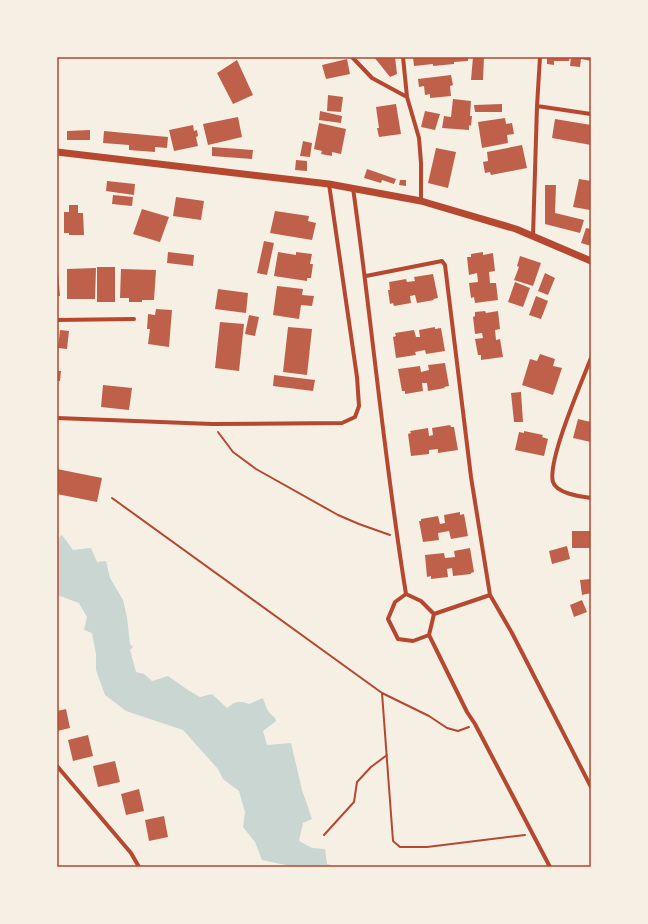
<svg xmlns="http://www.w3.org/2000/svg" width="648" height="924" viewBox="0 0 648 924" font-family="'Golos Text',sans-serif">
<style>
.water{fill:#c9d6d2}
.building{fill:#bf614a}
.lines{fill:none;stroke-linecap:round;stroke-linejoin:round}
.path{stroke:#b5482f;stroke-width:2}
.minor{stroke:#b5482f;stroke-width:4}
.tertiary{stroke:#b5482f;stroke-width:7}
.neatline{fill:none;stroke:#b5482f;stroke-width:1.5}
</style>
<rect width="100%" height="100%" fill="#f6efe4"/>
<path class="water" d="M62,535L73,550L91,548L97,562L106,561L110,578L123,600L127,617L130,644L133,647L130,650L136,672L144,674L152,681L168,676L188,690L200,697L212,694L227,708C235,701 240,700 249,704L263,698C266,707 267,712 275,718L276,721L263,731L267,745L291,743L302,790L312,819L303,823L299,841L312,848L325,849L327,864L338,867H288L286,865L262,860L255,842L243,827L245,812L239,791L223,779L218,769L183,730L126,711L105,695L96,670V654L92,633L84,630L87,617L79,603L57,595V539Z"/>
<path class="building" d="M374,57H395L397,74L390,77Z
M413,57H468V61L454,62V64L433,66V64L414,66Z
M473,57H484L483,80H471Z
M547,57H570L569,61H554V65L547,64Z
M571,57H591V61L581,59L580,67L570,66Z
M347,59L350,74L326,79L322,65Z
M237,60L253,95L233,104L217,73Z
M451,75L453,85L450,86L451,96L430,98V94L425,95L424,86L419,87L418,79Z
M328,95L343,97L341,112L327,111Z
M453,99L471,101L470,116H472L471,126L469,125V130L442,128L444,116L451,117Z
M396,104L401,134L379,137L377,128H379L376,107Z
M502,104V112H475L474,105Z
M320,111L342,116L341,123L319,120Z
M425,111L440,114L435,130L421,127Z
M238,117L242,137L208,145L203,124Z
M505,118L506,124L512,123L514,134L507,135L508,143L482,148L478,122Z
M555,119L591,125V145L552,138Z
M319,123L346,129L341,154L332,152V156L321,154L322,151L314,149Z
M193,125L194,131L197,130L198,136L196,137L198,146L174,151L169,130Z
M90,130V140H67V131Z
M104,131L168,137L167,148L155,147V152L129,150V145L103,143Z
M303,141L312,143L310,157L300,156Z
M522,145L527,168L491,175L490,172L485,173L483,162L488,161L487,152Z
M212,147L253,150L252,159L212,156Z
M436,148L456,152L448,188L428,183Z
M296,160L307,161V171L295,170Z
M367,169L396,179L394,184L382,180L381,183L364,178Z
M579,179L591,181L590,210L573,207Z
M400,180H406V186L399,185Z
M107,181L135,184L134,195L106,191Z
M545,185H556L555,213L584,220L580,233L545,224Z
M113,195L133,197L132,206L112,204Z
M176,197L204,201L201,220L173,216Z
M69,205H78V213H83L84,235H69V233H64V212H69Z
M142,209L169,217L160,242L133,234Z
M275,211L309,216L308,221L316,223L312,240L270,233Z
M586,228L591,229V246L581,243Z
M264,241L274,243L267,275L257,273Z
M168,252L194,255L193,266L167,263Z
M278,252L296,255V252L312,254L310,264H313L311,278H307V281L274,276Z
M483,252V255L493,253L495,271L489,272L490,283H496L498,300L475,303L474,297L471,298L469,283L478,282L477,273L469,275L467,257H471V254Z
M520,256L541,263L533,286L514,280L519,267L517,266Z
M97,267H115V302H97Z
M96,268L95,299H67V269Z
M121,269L156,270L154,300H142V302H129V298H120Z
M58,273L60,296H57V274Z
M545,273L555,278L548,295L538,291Z
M433,274L438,298L433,299L434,300L417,303L415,295L410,296L411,303L394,306L393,303L390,304L388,290H390L389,282L406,279L407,282L415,281L414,277Z
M515,282L530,288L523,307L508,302Z
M277,286L303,289L302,295L314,296L312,306L301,305L299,319L273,315Z
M218,289L248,293L246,313L215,309Z
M536,296L548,301L541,319L529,315Z
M156,309L172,310L169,347L148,344L150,329H147L148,314L155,315Z
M485,311L486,313L498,311L500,329L495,330L496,340L500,339L503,357L481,360V355H478L475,339L483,338L482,333L475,334L473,317L475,316V312Z
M249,315L259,317L255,336L245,334Z
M220,322L244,324L239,371L215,368Z
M288,327L312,329L307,375L283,372Z
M435,327V329L441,328L445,351L426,354L425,350L415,352L416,355L396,358L393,337L396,336L395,333L414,330L416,337H420L419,330Z
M60,330L69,331L67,349L58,348Z
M540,354L555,359L553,366L562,368L553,395L522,385L530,359L537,361Z
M445,363L449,386L444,387L445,388L428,391L427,383H422L423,391L405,394V391H402L398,369L420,366L421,372L429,370L428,365Z
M57,371H61L60,381H57Z
M274,375L315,380L313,391L273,386Z
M103,385L132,388L129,410L101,407Z
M521,392L523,422H514L511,393Z
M578,419L591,422V442L573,438Z
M450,425L451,427H454L458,450L438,453V449L429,450V454L411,456L408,434L411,433L410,431L428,428L429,436L433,435L432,428Z
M524,431L543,435L542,437L548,439L544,456L515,450L519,432L524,433Z
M57,469L102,478L97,502L57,494Z
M460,512V515L464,514L468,536L451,539L449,531L438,533L439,540L423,542L419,521H421V519L438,516L440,524L445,523L444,515Z
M572,531H591V548H572Z
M567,546L570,559L552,564L549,551Z
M470,548L474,572L471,573V574L453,576L452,568L447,569L448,577L431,579V576L427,577L425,555L444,553L445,558L455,557L454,551Z
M591,579V593L582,595L580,580Z
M582,600L587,612L574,617L570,605Z
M66,709L70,728L57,731V711Z
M88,735L93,756L73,761L68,740Z
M115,761L120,782L98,787L93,766Z
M139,789L144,811L126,815L121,794Z
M164,816L168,837L149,841L145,820Z"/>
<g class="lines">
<path class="path" d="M218,432L233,452L256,469L338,515L359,524L390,535
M112,498L382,693L393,841L400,847H427L525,835
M382,693L429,716L447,728L458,731L469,727
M324,835L354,802L357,782L371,767L387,755"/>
<path class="minor" d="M352,57L372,78L407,97
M403,57L407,97L419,138L421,163V201
M537,106L591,114
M353,188C372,323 384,459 406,594L421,601L434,614L490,595
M533,236L537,106L540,57
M366,276L442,261L445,265L471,477L490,595L512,633L591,787
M57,320L134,319
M591,358C582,381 547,461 553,482C556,493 581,497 591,498
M57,418L212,424L342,423L355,417L359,406L357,377L329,184
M406,594L395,602L388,619L398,639L413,641L429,635
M434,614L429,635L467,712L475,724L550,867
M57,766L131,853L139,867"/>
<path class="tertiary" d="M57,152L329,184L421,201L516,229L591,261"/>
</g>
<rect width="648" height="924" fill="none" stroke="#f6efe4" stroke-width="116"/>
<rect x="58" y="58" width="532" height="808" class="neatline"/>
</svg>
